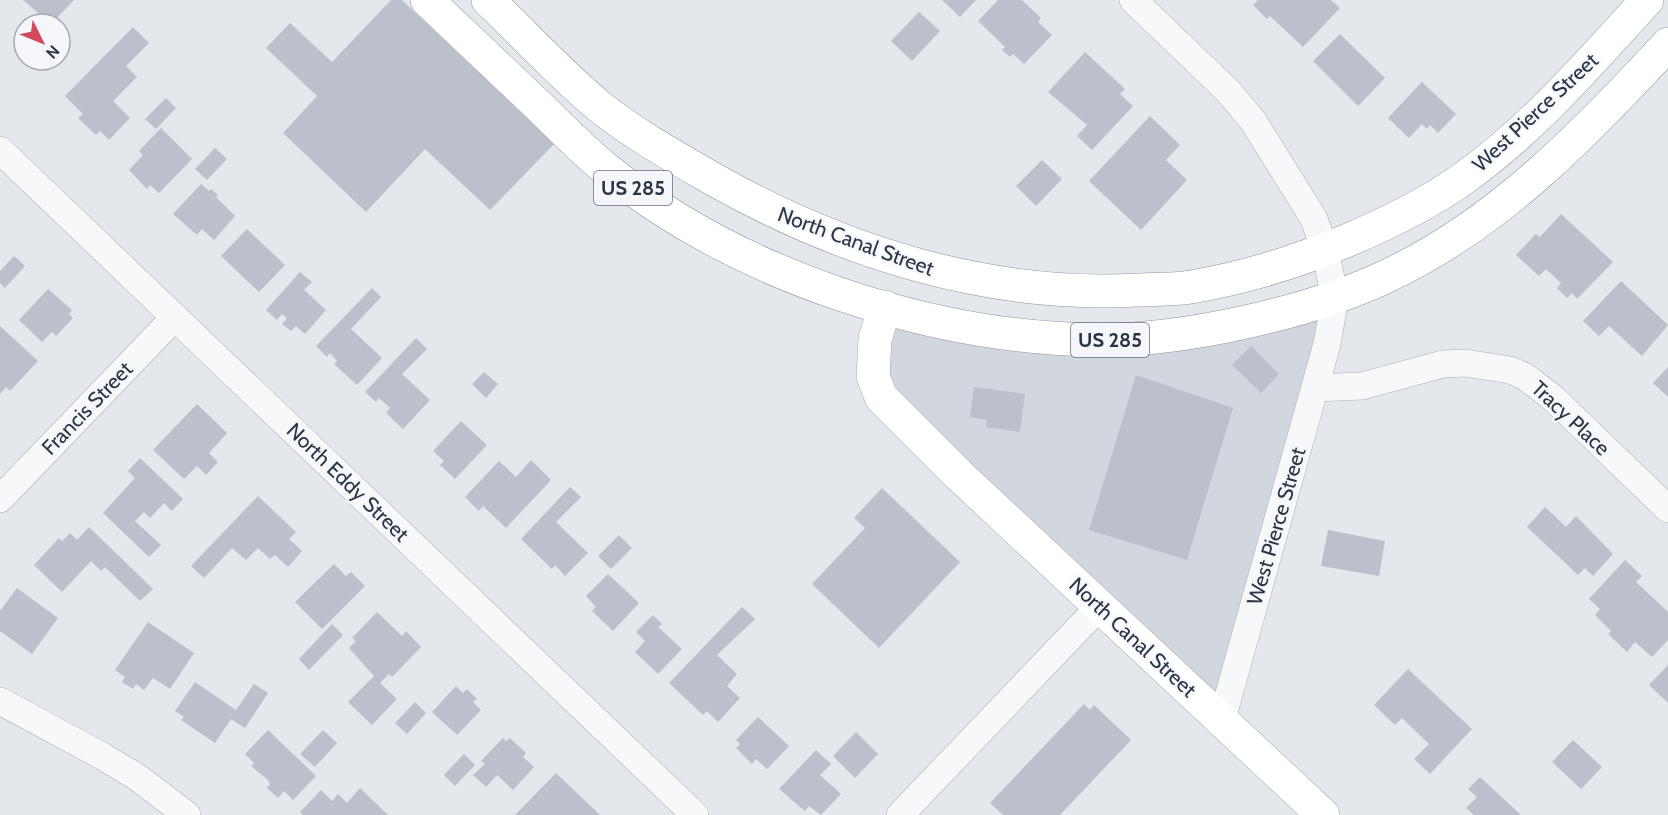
<svg xmlns="http://www.w3.org/2000/svg" width="1668" height="815" viewBox="0 0 1668 815" font-family="Cabin,sans-serif">
<style>
.built{fill:#d2d6de}
.building{fill:#bbc0ca}
.lines{fill:none;stroke-linecap:round;stroke-linejoin:round}
.minor-casing{stroke:#a9aeb7;stroke-width:28}
.major-casing{stroke:#a3abb8;stroke-width:34}
.highway-casing{stroke:#8b94a3;stroke-width:34}
.minor{stroke:#f7f8fa;stroke-width:27}
.major{stroke:#fff;stroke-width:33}
.highway{stroke:#fff;stroke-width:33}
.labels{text-anchor:middle;dominant-baseline:central;stroke-width:4.5;stroke-linejoin:round;paint-order:stroke}
.shield{fill:#f4f6f9;stroke:#676e7b;stroke-width:1.5}
.shield-label{font-size:20px;font-weight:bold;fill:#2b3445}
.street-label{font-size:21px;fill:#2b3445;stroke:#f4f6f9}
</style>
<rect width="100%" height="100%" fill="#e4e7ec"/>
<path class="built" d="M1335,298L1222,719L896,414L875,339L885,307L1060,338Z"/>
<path class="building" d="M23,0H74L51,24Z
M391,0H402L554,144L490,210L425,149L366,212L283,133L317,96L266,48L290,23L332,62Z
M942,0H976L960,17Z
M998,0H1022L1041,18L1038,22L1052,35L1024,64L1013,54L1010,57L1002,50L1005,47L978,21Z
M1258,0H1331L1340,8L1303,47L1270,16L1267,19L1253,5Z
M919,12L940,31L912,61L891,41Z
M133,27L149,43L126,66L137,77L113,101L130,118L109,140L100,131L96,135L78,118L83,114L65,96Z
M1340,34L1385,78L1358,106L1313,61Z
M1085,52L1125,89L1120,94L1133,106L1092,150L1077,136L1087,125L1048,92Z
M1422,82L1456,114L1438,133L1430,125L1427,129L1422,124L1409,138L1388,118Z
M166,98L176,108L156,129L145,119Z
M1150,116L1180,145L1166,160L1187,180L1141,230L1089,181Z
M161,128L192,159L159,193L150,185L147,189L129,170L143,155L139,151Z
M215,148L227,159L207,180L195,169Z
M1042,160L1062,179L1036,206L1016,186Z
M201,184L209,191L211,189L218,195L216,197L235,216L214,240L202,229L197,235L173,214Z
M1561,214L1613,262L1577,299L1572,293L1567,298L1557,288L1561,283L1546,269L1539,276L1516,255L1536,234L1540,237Z
M247,229L285,265L259,292L221,256Z
M14,256L25,266L5,288L0,283V271Z
M300,272L312,282L304,290L326,310L305,334L296,326L291,331L282,324L287,318L282,314L277,320L266,310Z
M1621,281L1668,325L1642,356L1609,326L1599,336L1583,321Z
M372,288L381,297L351,329L382,358L357,385L334,364L337,361L330,353L327,357L316,346Z
M48,289L72,310L69,314L73,318L56,336L52,332L42,342L19,320Z
M0,326L38,361L10,391L6,387L0,394Z
M416,338L427,349L402,374L430,400L403,429L386,413L390,408L379,398L376,402L365,392Z
M1251,346L1279,374L1261,393L1232,365Z
M1668,367V397L1653,383Z
M484,372L498,384L486,398L472,384Z
M1136,375L1233,408L1187,560L1089,530Z
M974,387L1025,394L1020,432L986,427L987,420L970,417Z
M197,404L227,433L209,453L218,462L206,475L197,466L184,479L153,450Z
M461,421L487,445L455,479L440,465L444,461L433,451Z
M140,458L183,499L172,511L164,503L150,518L144,512L135,521L161,545L149,557L103,513L135,478L128,471Z
M531,460L551,480L506,528L483,506L479,511L465,497L499,461L516,477Z
M570,487L581,497L556,522L588,553L565,576L555,565L552,569L521,539Z
M882,488L960,562L879,648L812,584L865,528L854,518Z
M258,496L296,532L289,539L302,551L288,567L275,555L270,559L258,548L246,560L232,548L204,578L191,566Z
M1545,507L1566,527L1576,516L1613,554L1593,576L1585,568L1578,575L1527,527Z
M89,527L153,589L140,601L105,567L101,571L91,561L62,592L34,565L59,538L62,541L70,533L77,540Z
M1328,530L1385,541L1379,576L1321,566Z
M619,535L632,548L611,569L598,556Z
M1625,560L1642,576L1636,582L1668,612V640L1652,657L1635,642L1627,652L1608,634L1611,631L1595,615L1600,609L1589,599Z
M334,564L346,576L351,572L365,586L322,629L295,602Z
M608,574L639,603L613,631L592,611L596,607L586,596Z
M17,588L58,618L32,654L0,631V611Z
M742,607L755,619L717,655L737,674L727,686L740,698L718,722L707,711L703,715L669,683Z
M377,612L402,636L406,631L421,647L392,677L389,674L380,683L397,699L372,725L348,702L374,676L349,648L356,641L352,638Z
M653,615L662,624L658,627L682,649L658,674L635,652L645,641L636,632Z
M148,622L194,653L170,689L153,678L144,690L136,684L133,689L122,682L125,677L115,670Z
M332,624L343,635L309,670L299,659Z
M1668,665V703L1649,685Z
M1408,669L1472,729L1430,774L1414,759L1429,744L1402,718L1395,725L1374,705Z
M195,682L236,710L254,684L268,693L245,728L231,719L215,743L181,720L184,717L175,711Z
M456,686L463,693L467,689L477,699L473,702L481,710L457,735L432,712Z
M415,702L426,713L407,734L395,723Z
M1084,704L1090,710L1094,705L1131,740L1060,815H1003L990,803Z
M758,717L789,746L767,769L756,759L752,764L736,748L740,744L736,740Z
M268,730L316,776L293,800L284,791L278,798L267,788L270,784L268,780L251,766L254,763L245,754Z
M323,730L337,743L315,767L300,754Z
M856,732L878,754L855,778L833,756Z
M503,738L506,741L510,738L526,753L523,757L534,767L513,790L497,775L486,787L473,775L485,764L481,761Z
M1573,740L1602,767L1581,789L1552,762Z
M816,750L831,764L820,775L841,794L821,815L809,806L805,811L779,789Z
M464,754L475,765L455,786L444,775Z
M556,773L600,815H515Z
M1480,777L1521,815H1474L1466,808L1477,797L1468,789Z
M360,788L388,815H303L300,812L321,790L332,801L338,794L347,803Z"/>
<g class="lines">
<defs>
<path id="minor" d="M1133,0L1228,91L1253,121L1314,219L1325,250L1335,298L1327,344L1222,719
M0,150L695,815
M1315,388L1362,386L1443,364L1465,363L1510,370L1526,377L1554,399L1668,509
M0,499L175,317
M0,701L102,756L137,777L187,815
M900,815L1099,607"/>
<path id="major" d="M885,307L875,339L873,376L881,397L959,475L1323,815"/>
<path id="highway" d="M427,0C466,37 504,73 543,110C563,130 584,151 606,169C738,275 929,338 1097,340C1182,341 1308,313 1385,277C1499,224 1584,134 1668,44
M488,0C525,35 560,74 600,107C634,134 675,157 713,179C842,252 988,298 1137,290C1155,289 1173,290 1191,287C1244,278 1296,262 1346,241C1386,224 1428,204 1464,178C1533,129 1590,62 1647,0"/>
</defs>
<use href="#minor" class="minor-casing"/>
<use href="#major" class="major-casing"/>
<use href="#highway" class="highway-casing"/>
<use href="#minor" class="minor"/>
<use href="#major" class="major"/>
<use href="#highway" class="highway"/>
</g>
<g class="labels">
<g class="shield">
<rect x="594" y="171" width="78" height="34" rx="4.5"/>
<rect x="1071" y="323" width="78" height="34" rx="4.5"/>
</g>
<g class="shield-label">
<text x="633" y="188">US 285</text>
<text x="1110" y="340">US 285</text>
</g>
<g class="street-label">
<text transform="translate(1535 112) rotate(-43)">West Pierce Street</text>
<text transform="translate(856 241) rotate(20)">North Canal Street</text>
<text transform="translate(87 408) rotate(-46)">Francis Street</text>
<text transform="translate(1571 418) rotate(43)">Tracy Place</text>
<text transform="translate(348 482) rotate(44)">North Eddy Street</text>
<text transform="translate(1276 526) rotate(-74)">West Pierce Street</text>
<text transform="translate(1133 637) rotate(43)">North Canal Street</text>
</g>
</g>
<g transform="translate(42 42) rotate(133)"><circle r="28" fill="#f4f6f9" stroke="#a4a8b1" stroke-width="1.5"/>
<path d="M0-4.5L10 22L0 15L-10 22Z" fill="#d1495b"/>
<text y="-9" font-size="16" font-weight="bold" text-anchor="middle" fill="#2b3445">N</text>
</g>
</svg>
